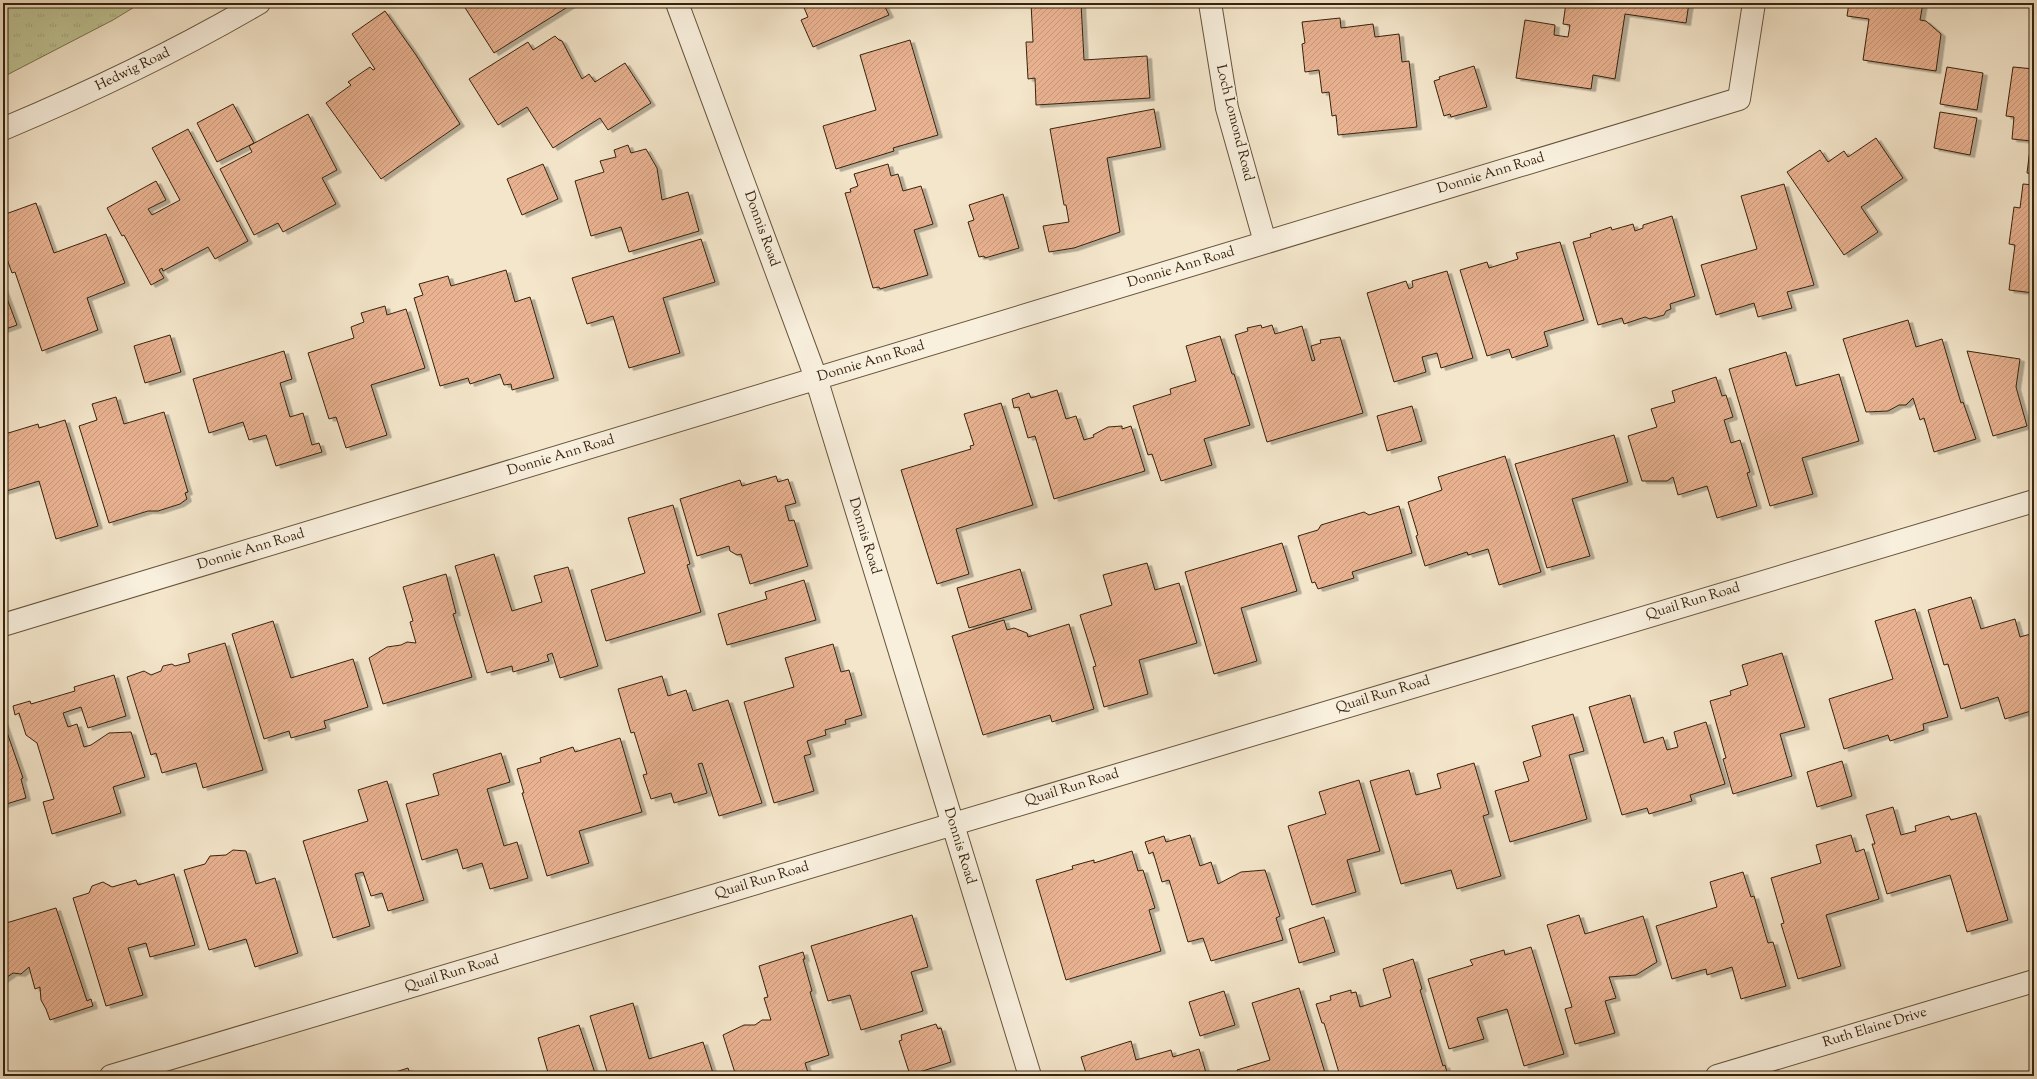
<svg xmlns="http://www.w3.org/2000/svg" width="2037" height="1079" viewBox="0 0 2037 1079" font-family="'Sorts Mill Goudy',serif">
<style>
.park{fill:url(#park-tufts);stroke:#7a7451}
.building{fill:url(#building-hatch);stroke:#36230d;filter:url(#shadow)}
.lines{fill:none;stroke-linecap:round;stroke-linejoin:round}
.minor-casing{stroke:#66543c;stroke-width:24}
.tertiary-casing{stroke:#66543c;stroke-width:24}
.minor{stroke:#f8efdd;stroke-width:22}
.tertiary{stroke:#f8efdd;stroke-width:22}
.labels{text-anchor:middle;dominant-baseline:central;stroke-width:4;stroke-linejoin:round;paint-order:stroke}
.street-label{font-size:14px;fill:#36230d;stroke:#f8efdd}
</style>
<defs>
<pattern id="park-tufts" width="24" height="20" patternUnits="userSpaceOnUse"><rect width="24" height="20" fill="#bfc495"/><path d="M3 7l-1-3M5 7V3M7 7l1-3M15 17l-1-3M17 17v-4M19 17l1-3" fill="none" stroke="#a5a87f"/></pattern>
<pattern id="building-hatch" width="6" height="6" patternUnits="userSpaceOnUse"><rect width="6" height="6" fill="#e9b291"/><path d="M-1 1l2-2M0 6l6-6M5 7l2-2" fill="none" stroke="#c8997c"/></pattern>
<filter id="shadow"><feDropShadow dx="4.5" dy="2.5" stdDeviation="0" flood-color="#0004"/></filter>
</defs>
<rect width="100%" height="100%" fill="#f4e6cb"/>
<filter id="stains"><feTurbulence type="fractalNoise" baseFrequency=".005" numOctaves="4"/><feColorMatrix values="0 0 0 0 .2 0 0 0 0 .09 0 0 0 0 .02 0 0 0 .5 -.17"/></filter>
<radialGradient id="worn" r=".72"><stop offset=".6" stop-color="#630" stop-opacity="0"/><stop offset="1" stop-color="#630" stop-opacity=".3"/></radialGradient>
<path class="park" d="M3,3H141L113,20L3,77Z"/>
<path class="building" d="M462,3H574L494,53Z
M802,3H883L889,15L813,47L801,20L808,17Z
M1031,3H1081L1084,60L1147,56L1150,98L1036,105L1035,78L1028,79L1026,42H1033Z
M1300,3H1338V5Z
M1566,3H1689L1686,23L1625,14L1615,79L1593,75L1591,89L1516,78L1525,20L1555,25L1554,35L1568,37L1570,25L1563,24Z
M1849,3H1923L1920,20L1926,21L1941,34L1936,71L1863,60L1869,19L1847,16Z
M385,11L416,55L460,124L381,179L326,103L351,85L348,82L370,67L373,70L375,69L352,34Z
M1340,18L1341,28L1373,24L1375,37L1399,34L1402,62L1409,61L1417,127L1338,135L1336,115L1332,116L1329,92L1322,93L1319,70L1305,72L1302,44L1305,43L1302,22Z
M555,36L559,40L562,41L582,79L589,74L595,82L625,63L651,103L608,130L600,118L553,148L527,107L498,125L469,79L528,42L533,50Z
M910,40L938,135L893,148L894,151L836,169L823,126L876,110L860,55Z
M1474,66L1487,107L1451,117L1450,114L1444,116L1434,81L1440,79L1439,77Z
M1947,67L1983,73L1977,110L1940,104Z
M2013,67L2034,69V174L2027,173L2031,141L2012,139L2014,117L2006,116Z
M233,104L254,143L217,162L197,123Z
M1154,109L1161,147L1107,158L1120,232L1074,248L1049,252L1043,226L1069,222L1066,205H1064L1050,129Z
M1940,112L1977,118L1970,155L1934,148Z
M308,114L337,170L322,178L336,204L283,232L278,223L254,235L220,169L252,152L249,146Z
M188,129L248,241L215,259L208,247L163,271L162,268L159,270L164,278L151,285L124,235L122,236L107,208L156,181L166,200L148,209L152,215L180,200L152,148Z
M1876,138L1903,178L1861,207L1878,232L1844,255L1787,172L1820,150L1828,162L1844,151L1848,157Z
M628,145L631,153L646,149L657,168L662,200L688,192L699,231L629,252L621,227L591,236L575,181L604,172L600,161L616,157L614,150Z
M543,164L558,199L522,215L507,179Z
M888,164L891,176L898,174L903,191L921,186L933,224L914,230L928,275L880,289L879,287L873,288L845,193L851,192L850,189L858,186L854,174Z
M1784,184L1814,285L1787,292L1792,308L1758,317L1754,303L1716,315L1701,265L1757,249L1741,196Z
M2023,184L2034,185V293L2009,290L2015,245L2009,244L2014,207L2020,208Z
M1003,194L1019,248L985,258L984,256L979,257L968,222L974,220L969,205Z
M36,203L54,253L106,234L125,283L87,298L98,330L42,351L15,272L12,273L3,248V215Z
M1672,216L1695,296L1670,304L1671,309L1666,311L1664,315L1650,319L1645,317L1624,324L1622,318L1598,325L1573,242L1591,237L1590,234L1611,227L1612,230L1633,224L1635,231L1643,228V225Z
M701,239L715,282L663,298L680,353L629,368L613,316L587,324L572,278Z
M1560,242L1584,320L1544,332L1548,346L1512,358L1509,349L1487,356L1460,270L1487,262L1489,268L1518,259L1516,253Z
M506,270L515,302L530,297L554,378L512,390L511,384L504,385L500,374L470,384L468,378L440,386L414,298L423,295L419,284L448,276L451,286Z
M1447,271L1473,358L1441,368L1437,353L1422,357L1426,372L1394,382L1367,293L1406,281L1409,289L1413,287L1412,281Z
M3,288L17,325L3,330Z
M385,306L387,315L406,309L425,368L371,385L387,435L346,448L336,417L329,419L308,353L354,338L351,327L364,322L361,313Z
M1908,320L1916,347L1942,339L1961,403L1963,402L1976,439L1934,452L1924,418L1920,420L1913,398L1906,405H1899L1888,411L1866,412L1843,339Z
M1261,325L1262,328L1272,325L1275,334L1302,326L1312,361L1315,360L1311,346L1321,343L1320,340L1340,337L1363,413L1267,442L1235,335L1248,331L1247,328Z
M170,335L181,372L145,383L134,346Z
M1220,336L1232,374H1234L1250,425L1204,439L1212,465L1161,481L1152,454L1148,455L1133,406L1171,394L1170,389L1196,381L1186,346Z
M284,351L292,379L280,383L290,417L303,413L312,445L319,443L322,452L276,466L266,435L249,440L243,422L209,433L193,379Z
M1967,351L2020,359L2016,387L2027,426L1993,436Z
M1786,352L1796,386L1839,374L1859,441L1802,458L1813,494L1770,506L1729,369Z
M1716,377L1722,396L1726,395L1733,417L1724,420L1731,443L1740,440L1750,472L1747,473L1757,506L1717,518L1707,486L1678,495L1673,477L1667,481H1642L1628,436L1657,427L1651,409L1675,402L1672,391Z
M1057,390L1066,419L1076,416L1084,440L1094,437L1093,435L1108,427L1122,426V429L1131,426L1145,471L1054,499L1035,436L1028,438L1019,407L1014,408L1012,399L1029,393L1031,398Z
M116,397L124,424L164,412L188,492L185,493L187,499L180,504L158,511H148L109,523L79,426L97,420L92,404Z
M1001,403L1033,505L956,529L969,574L937,584L901,470L971,449L970,446L974,445L964,414Z
M1412,406L1422,441L1387,451L1377,416Z
M65,420L98,526L56,539L39,481L3,492V439L7,438L5,434L38,424L39,428Z
M1614,435L1628,482L1572,499L1590,556L1547,568L1515,464Z
M1505,456L1541,572L1499,585L1488,549L1468,555L1467,552L1425,566L1416,536L1418,535L1408,502L1442,490L1438,477Z
M776,476L778,482L788,479L796,503L785,506L789,521L794,520L808,566L750,584L741,554L737,555L730,551L729,546L697,556L680,499L740,480L742,486Z
M673,505L690,564L687,565L701,612L606,641L591,590L645,573L628,518Z
M1399,506L1412,553L1352,572L1354,578L1318,589L1315,582L1312,583L1298,536L1318,530L1321,525L1364,512L1369,515Z
M1282,543L1297,591L1241,608L1257,661L1214,674L1185,572Z
M494,554L512,611L542,602L534,576L568,567L598,666L560,678L552,653L547,655L549,661L513,672L512,666L487,673L455,566Z
M1147,563L1155,590L1179,583L1197,643L1139,660L1148,694L1104,707L1093,667L1096,666L1080,615L1112,605L1103,575Z
M1020,569L1032,609L969,628L957,588Z
M446,574L456,613L453,614L472,677L383,704L369,658L387,647L401,645L407,642L416,643L410,622L413,621L403,587Z
M804,580L816,620L727,645L718,614L767,599L765,592Z
M1971,597L1981,629L2015,619L2020,637L2034,633V710L2005,719L1998,697L1961,709L1948,664L1944,665L1928,610Z
M1915,609L1948,717L1923,724L1924,730L1890,741L1888,735L1844,749L1829,699L1893,679L1875,621Z
M1004,620L1007,630L1014,628L1027,633L1028,637L1069,624L1094,709L1052,722L1050,715L983,735L952,636Z
M273,621L291,678L353,659L368,707L324,721L326,728L291,738L289,731L264,739L232,634Z
M225,643L263,770L203,788L196,763L162,773L156,753L151,755L127,677L144,671L151,675L161,671L163,666L172,664L175,666L190,662L188,654Z
M833,644L841,672L849,670L862,715L845,720L846,724L825,730L826,735L807,741L811,754L804,756L814,791L774,803L744,702L794,687L785,658Z
M1782,653L1805,727L1780,734L1792,776L1733,794L1723,759L1726,758L1710,701L1731,695L1730,691L1748,685L1742,665Z
M114,675L126,716L88,728L81,707L63,713L68,727L77,724L84,747L91,745L109,733L131,732L145,777L113,787L121,813L52,834L43,802L54,799L37,743L26,735L19,713L15,715L13,706L30,701L31,704L75,691L74,687Z
M662,676L668,696L686,690L693,711L728,700L762,803L719,816L702,763L698,764L707,793L674,803L671,793L651,799L643,775L647,774L634,732L631,733L618,689Z
M1630,695L1644,743L1663,737L1667,750L1678,747L1674,732L1706,722L1725,784L1690,795L1692,801L1649,814L1647,808L1622,815L1589,707Z
M1573,714L1584,751L1569,755L1587,819L1510,842L1495,791L1529,781L1523,762L1541,756L1532,726Z
M3,721L23,778L21,779L26,798L3,805Z
M620,738L642,812L579,831L589,863L547,876L522,793H524L517,769L541,762L540,758L573,747L575,752Z
M501,753L510,782L487,789L504,846L517,842L528,878L490,889L482,863L463,869L457,849L422,860L406,804L439,795L433,774Z
M1842,761L1852,796L1817,807L1807,772Z
M1474,763L1489,814L1483,816L1501,876L1457,889L1451,870L1401,884L1370,781L1409,770L1416,795L1441,788L1437,774Z
M1359,780L1380,851L1347,860L1356,892L1312,905L1288,826L1326,814L1319,792Z
M387,781L424,900L388,911L382,893L371,896L363,872L355,874L370,926L333,938L303,841L368,821L358,790Z
M1893,807L1901,835L1916,831L1915,826L1949,816L1951,820L1976,813L2008,920L1967,932L1950,875L1887,894L1872,844H1875L1866,815Z
M1190,835L1200,866L1211,862L1218,884L1241,872L1265,870L1280,916L1276,918L1283,940L1211,961L1203,938L1188,942L1169,880L1162,882L1153,852L1149,854L1145,842L1164,836L1166,842Z
M1851,835L1856,852L1864,849L1879,899L1826,915L1841,966L1798,979L1781,924L1784,923L1771,878L1821,863L1816,845Z
M233,850L246,851L256,884L275,878L298,953L255,967L246,939L209,950L184,870L205,864L210,856L226,855Z
M1132,851L1138,871L1143,870L1155,908L1149,910L1161,951L1066,980L1036,880L1073,869L1072,866L1094,860V863Z
M1743,872L1751,897L1754,896L1768,943L1773,942L1786,986L1741,999L1732,967L1707,975L1706,969L1672,979L1656,926L1717,907L1710,882Z
M174,874L195,945L150,957L146,943L128,948L143,995L106,1006L73,898L89,893L92,886L103,882L112,887L136,880L138,885Z
M56,908L87,1001L91,999L93,1006L50,1020L46,1009L41,1000L40,987L35,989L29,967L21,974L13,973L3,980V924Z
M912,915L928,967L911,972L923,1011L861,1030L850,995L828,1001L811,946Z
M1579,915L1585,934L1643,916L1657,962L1636,975L1609,977L1616,998L1605,1001L1615,1033L1575,1044L1565,1009L1572,1007L1547,925Z
M1324,917L1335,952L1299,963L1289,929Z
M1531,947L1564,1054L1524,1066L1507,1009L1477,1018L1484,1039L1449,1049L1428,979L1473,965L1470,960L1504,950L1505,955Z
M803,952L805,959H803L812,991L810,992L829,1055L805,1063L809,1076H772L771,1072L758,1076H736L723,1035L744,1025H755L762,1020H771L764,998L768,997L759,966Z
M1413,959L1422,989L1420,990L1443,1066L1445,1065L1448,1076H1340L1324,1023H1322L1316,1004L1331,1000L1330,996L1351,990V993L1356,992L1360,1007L1391,997L1383,969Z
M1299,988L1326,1076H1239L1237,1070L1270,1060L1252,1003Z
M1224,991L1235,1025L1200,1036L1189,1002Z
M633,1003L649,1059L703,1042L714,1076L608,1075L590,1016Z
M936,1024L938,1029L941,1028L951,1062L910,1075L899,1041L902,1040L901,1035Z
M579,1025L596,1076H549L538,1038Z
M1131,1041L1136,1060L1171,1050L1173,1057L1199,1049L1207,1076H1087L1081,1057Z
M408,1068L411,1076H383Z"/>
<g class="lines">
<defs>
<path id="minor" d="M677,3L816,378L1030,1076
M1210,3L1227,108L1265,242
M3,625L1739,99L1754,3
M111,1076L2034,501
M1717,1076L2034,981"/>
<path id="tertiary" d="M3,129C91,92 177,51 259,3"/>
</defs>
<use href="#minor" class="minor-casing"/>
<use href="#tertiary" class="tertiary-casing"/>
<use href="#minor" class="minor"/>
<use href="#tertiary" class="tertiary"/>
</g>
<g class="labels">
<g class="street-label">
<text transform="translate(133 70) rotate(-26)">Hedwig Road</text>
<text transform="translate(1234 123) rotate(76)">Loch Lomond Road</text>
<text transform="translate(1491 174) rotate(-17)">Donnie Ann Road</text>
<text transform="translate(761 229) rotate(70)">Donnis Road</text>
<text transform="translate(1181 268) rotate(-17)">Donnie Ann Road</text>
<text transform="translate(871 362) rotate(-17)">Donnie Ann Road</text>
<text transform="translate(561 456) rotate(-17)">Donnie Ann Road</text>
<text transform="translate(864 536) rotate(73)">Donnis Road</text>
<text transform="translate(251 550) rotate(-17)">Donnie Ann Road</text>
<text transform="translate(1693 602) rotate(-17)">Quail Run Road</text>
<text transform="translate(1383 695) rotate(-17)">Quail Run Road</text>
<text transform="translate(1072 788) rotate(-17)">Quail Run Road</text>
<text transform="translate(959 846) rotate(73)">Donnis Road</text>
<text transform="translate(762 881) rotate(-17)">Quail Run Road</text>
<text transform="translate(452 974) rotate(-17)">Quail Run Road</text>
<text transform="translate(1875 1028) rotate(-17)">Ruth Elaine Drive</text>
</g>
</g>
<rect width="2037" height="1079" fill="none" stroke="#f4e6cb" stroke-width="16"/>
<rect x="4" y="4" width="2029" height="1071" fill="none" stroke="#36230d" stroke-width="2"/>
<rect x="8" y="8" width="2021" height="1063" fill="none" stroke="#36230d"/>
<rect width="100%" height="100%" filter="url(#stains)"/>
<rect width="100%" height="100%" fill="url(#worn)"/>
</svg>
